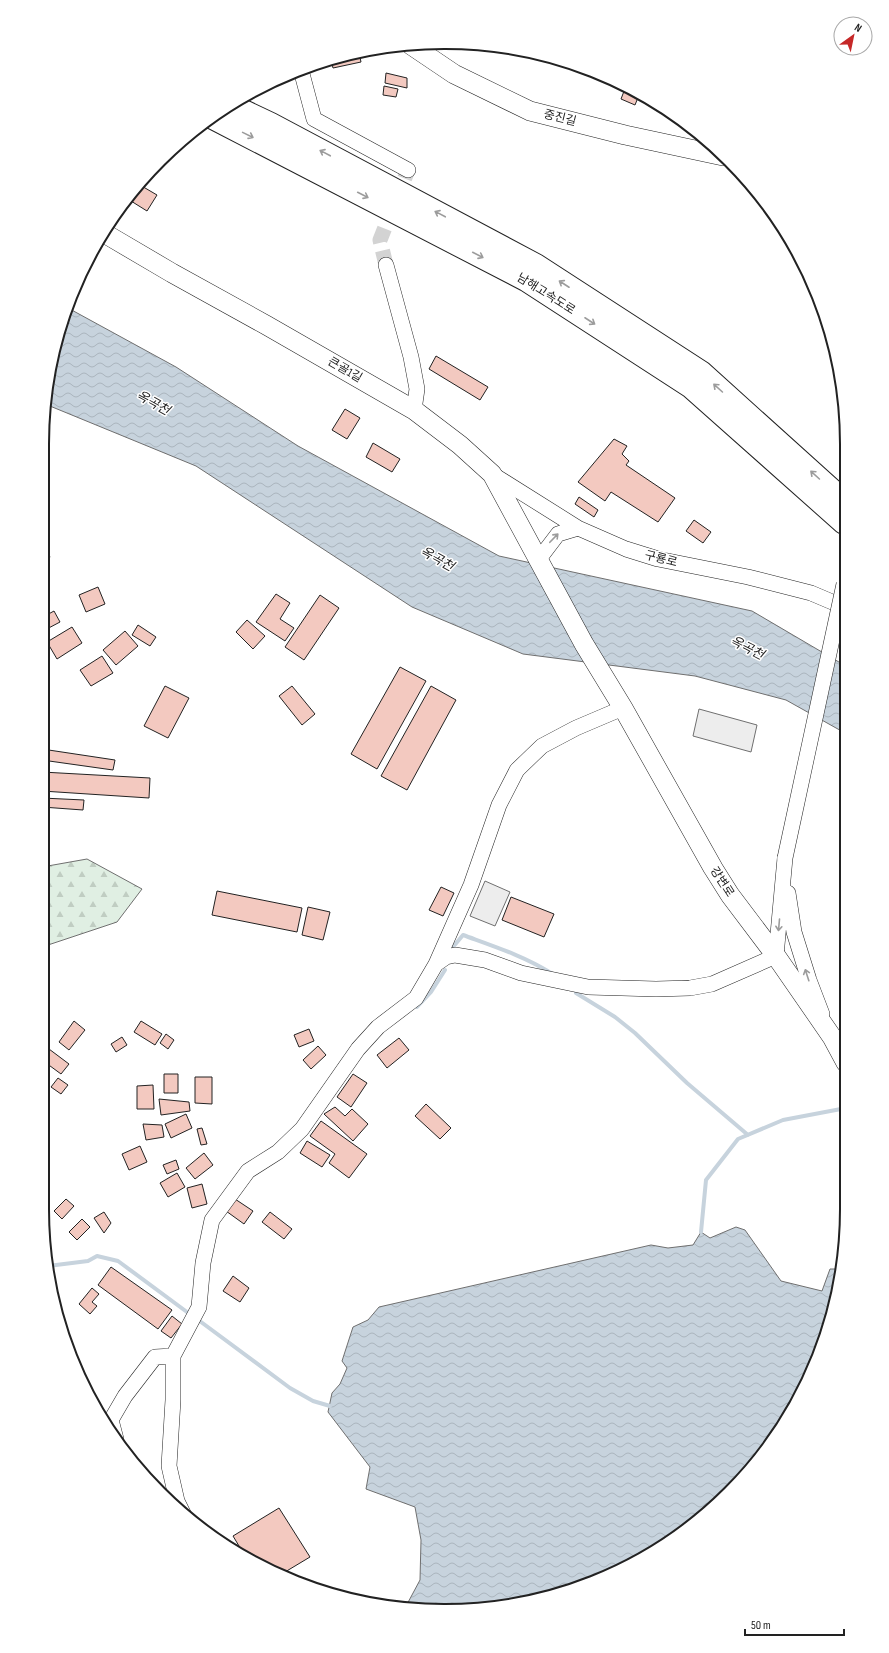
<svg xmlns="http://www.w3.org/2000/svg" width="889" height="1653" viewBox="0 0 889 1653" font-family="'Sofia Sans Condensed','Noto Sans KR',sans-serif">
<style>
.forest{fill:url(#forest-firs);stroke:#6f6f6f}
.parking{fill:#ededed;stroke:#6f6f6f}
.water{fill:url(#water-waves);stroke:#6f6f6f}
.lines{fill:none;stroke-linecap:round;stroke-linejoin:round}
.stream{stroke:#c7d3dd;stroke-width:4}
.building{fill:#f3c9c0;stroke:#222}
.minor-tunnel{stroke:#d3d3d3;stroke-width:15;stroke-dasharray:15 8;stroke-linecap:butt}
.minor-casing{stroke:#222;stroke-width:16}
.major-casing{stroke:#222;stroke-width:20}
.highway-casing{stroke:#222;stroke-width:24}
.minor{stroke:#fff;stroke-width:15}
.major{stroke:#fff;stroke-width:19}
.highway{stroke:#fff;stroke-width:22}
.minor-bridge-casing{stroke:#222;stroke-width:16;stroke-linecap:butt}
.minor-bridge{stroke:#fff;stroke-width:15}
.oneway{stroke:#9c9c9c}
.labels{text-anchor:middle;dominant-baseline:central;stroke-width:3;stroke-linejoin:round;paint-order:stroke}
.street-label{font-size:12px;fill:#222;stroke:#fff}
.water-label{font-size:13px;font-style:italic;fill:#222;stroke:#fff}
.rim{fill:none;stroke:#222;stroke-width:2}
</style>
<defs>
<pattern id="forest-firs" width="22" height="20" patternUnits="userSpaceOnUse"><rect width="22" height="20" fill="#e0efe3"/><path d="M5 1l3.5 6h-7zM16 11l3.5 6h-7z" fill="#c0cdc2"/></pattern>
<pattern id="water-waves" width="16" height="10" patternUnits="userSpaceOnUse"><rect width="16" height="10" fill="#c7d3dd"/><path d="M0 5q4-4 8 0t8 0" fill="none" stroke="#abb5bd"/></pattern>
</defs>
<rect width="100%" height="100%" fill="#fff"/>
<path class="forest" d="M43,540L50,557L43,567Z
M87,859L142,889L117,922L42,947V867Z"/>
<path class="parking" d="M699,709L757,725L751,752L693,736Z
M485,881L510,892L495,926L470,916Z"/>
<path class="water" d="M68,308L176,367L298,446L499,556L752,611L844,665L845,733L786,700L695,676L523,654L412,607L196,466L45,404L56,341Z
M736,1227L745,1230L781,1281L822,1291L830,1269H841L833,1312L805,1387L764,1454L710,1511L668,1543L642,1557L599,1580L548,1597L471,1610H418L405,1608L420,1580L421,1540L415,1507L366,1489L370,1467L328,1412L332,1393L340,1384L347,1368L342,1361L353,1327L368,1320L379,1307L651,1245L668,1248L693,1245L701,1232L710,1238Z"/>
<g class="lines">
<path class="stream" d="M453,947L463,935C493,946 524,956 551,973
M576,993L615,1017L635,1033L687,1083L748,1135
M417,1007L431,992L445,970
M701,1232L706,1180L738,1139L783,1120L841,1109
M48,1266L88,1261L97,1256L118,1261L191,1315
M197,1319L290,1388L313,1401L330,1406"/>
</g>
<path class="building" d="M359,53L361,62L333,68L331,60Z
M386,73L407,78V88L385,83Z
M384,86L398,89L396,97L383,95Z
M626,86L639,95L635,105L621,99Z
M140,185L157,195L147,211L131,201Z
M436,356L488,387L480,400L429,369Z
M345,409L360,418L347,439L332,430Z
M614,439L627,446L622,454L629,461L626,465L675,498L658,522L611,492L605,501L578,482Z
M373,443L400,459L392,472L366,457Z
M579,497L598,510L594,517L575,504Z
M694,520L711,532L703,543L686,531Z
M98,587L105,604L86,612L79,595Z
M276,594L290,603L280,619L294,628L285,641L256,622Z
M320,595L339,608L304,660L285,647Z
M54,611L60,622L43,631V617Z
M247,620L265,636L253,649L236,632Z
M138,625L156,637L150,646L132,635Z
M72,627L82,643L57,659L47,642Z
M125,631L138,646L116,665L103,650Z
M102,656L113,673L91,686L80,670Z
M400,667L426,681L377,769L351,754Z
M165,686L189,698L168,738L144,726Z
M292,686L315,714L302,725L279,696Z
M431,686L456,700L407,790L381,776Z
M42,749L115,760L113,770L42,760Z
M42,772L150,778L149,798L42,791Z
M42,798L84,800L83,810L42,807Z
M441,887L454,893L443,916L429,910Z
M217,891L302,908L297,932L212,915Z
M511,897L554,914L544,937L502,920Z
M308,907L330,912L323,940L302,935Z
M74,1021L85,1030L69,1050L59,1042Z
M141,1021L162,1034L155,1045L134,1032Z
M309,1029L314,1041L299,1047L294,1035Z
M166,1034L174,1040L168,1049L160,1043Z
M122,1037L127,1045L116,1052L111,1044Z
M399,1038L409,1050L387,1068L377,1055Z
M318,1046L326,1055L311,1069L303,1060Z
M49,1049L69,1064L61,1074L42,1060Z
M164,1074H178V1093H164Z
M353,1074L367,1083L351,1107L337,1097Z
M195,1077H212V1104L195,1103Z
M58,1078L68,1085L61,1094L51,1087Z
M153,1085L154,1109H137V1086Z
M159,1099L189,1102L190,1111L161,1115Z
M426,1104L451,1128L440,1139L415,1116Z
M335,1107L345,1116L352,1109L368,1124L353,1141L324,1114Z
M186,1114L192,1128L171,1138L165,1124Z
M321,1121L367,1154L349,1178L329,1163L335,1154L310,1136Z
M143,1124L162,1125L164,1137L146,1140Z
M202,1128L207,1144L201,1145L197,1129Z
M307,1141L330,1155L322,1167L300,1153Z
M140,1146L147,1162L129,1170L122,1154Z
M204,1153L213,1165L195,1179L186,1168Z
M176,1160L179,1169L167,1174L163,1165Z
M177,1173L185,1187L168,1197L160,1183Z
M202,1184L207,1204L192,1208L187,1188Z
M66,1199L74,1206L62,1219L54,1211Z
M235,1199L253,1211L244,1224L226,1211Z
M104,1212L111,1223L104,1233L94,1218Z
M270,1212L292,1229L284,1239L262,1222Z
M82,1219L90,1227L77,1240L69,1232Z
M111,1267L172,1310L158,1329L98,1285Z
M233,1276L249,1288L240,1302L223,1291Z
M92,1288L99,1294L92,1302L97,1306L90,1314L79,1304Z
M172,1316L182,1324L171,1338L161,1331Z
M279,1508L310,1557L280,1575L245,1556L233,1536Z"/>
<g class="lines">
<path class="minor-tunnel" d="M386,265L380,240L408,170"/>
<defs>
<path id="minor" d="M301,70L314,119L408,170
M386,265L411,357L417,389L414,410
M492,474L578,528L626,549L658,559L748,577L811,593L844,607
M539,559L558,534L578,528
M788,893L794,932L809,980L822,1014
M436,964L446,957L455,955L485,960L521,973L588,987L656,989L690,988L712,984L776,956L785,858
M116,1439L111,1420L125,1396L155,1357L173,1356
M184,1515L177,1501L169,1466L173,1400V1356L199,1307L203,1263L212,1220L248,1171L278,1152L302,1129L358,1049L378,1027L416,998L436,964L471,885L499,805L517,770L542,746L576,728L623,708"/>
<path id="major" d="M411,45L454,74L530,111L625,135L723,156
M104,233L172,273L266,325L414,410L460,445L492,474L584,644L623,708L713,868L730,895L776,956L832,1037L846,1063"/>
<path id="highway" d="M231,105L271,124L536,265L701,372L844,501
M213,118L526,280L691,387L844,523"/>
</defs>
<use href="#minor" class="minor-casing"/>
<use href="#major" class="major-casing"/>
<use href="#highway" class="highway-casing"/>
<use href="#minor" class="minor"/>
<use href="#major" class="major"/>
<use href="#highway" class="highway"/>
<defs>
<path id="minor-bridge" d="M785,858L844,584"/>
</defs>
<use href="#minor-bridge" class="minor-bridge-casing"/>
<use href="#minor-bridge" class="minor-bridge"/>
</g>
<defs><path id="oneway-shaft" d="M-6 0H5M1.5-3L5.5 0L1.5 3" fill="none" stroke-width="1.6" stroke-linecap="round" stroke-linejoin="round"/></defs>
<g class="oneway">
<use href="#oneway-shaft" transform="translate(248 135) rotate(26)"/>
<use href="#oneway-shaft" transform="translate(325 153) rotate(-152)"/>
<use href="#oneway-shaft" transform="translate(363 195) rotate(27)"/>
<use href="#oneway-shaft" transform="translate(440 214) rotate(-152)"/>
<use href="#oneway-shaft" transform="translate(478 255) rotate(27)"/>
<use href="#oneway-shaft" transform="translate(564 284) rotate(-147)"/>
<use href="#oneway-shaft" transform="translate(590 321) rotate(33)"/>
<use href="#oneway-shaft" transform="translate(718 388) rotate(-138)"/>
<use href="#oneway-shaft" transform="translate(815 475) rotate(-138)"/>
<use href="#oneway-shaft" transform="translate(554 538) rotate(-46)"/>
<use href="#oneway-shaft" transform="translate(779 925) rotate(95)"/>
<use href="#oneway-shaft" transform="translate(807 975) rotate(-108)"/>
</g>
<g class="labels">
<g class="street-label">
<text transform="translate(560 118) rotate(14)">중진길</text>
<text transform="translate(546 294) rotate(32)">남해고속도로</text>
<text transform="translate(345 370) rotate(30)">큰골1길</text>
<text transform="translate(661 559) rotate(14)">구룡로</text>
<text transform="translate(722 882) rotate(57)">강변로</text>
</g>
<g class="water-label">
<text transform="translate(153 403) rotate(29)">옥곡천</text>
<text transform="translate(437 559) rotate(29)">옥곡천</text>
<text transform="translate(747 648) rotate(27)">옥곡천</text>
</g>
</g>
<path d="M0 0H889V1653H0ZM444 49H445A395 395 0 0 1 840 444V1209A395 395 0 0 1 445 1604H444A395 395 0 0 1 49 1209V444A395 395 0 0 1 444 49Z" fill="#fff" fill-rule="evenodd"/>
<path class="rim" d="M444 49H445A395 395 0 0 1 840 444V1209A395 395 0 0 1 445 1604H444A395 395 0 0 1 49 1209V444A395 395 0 0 1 444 49Z"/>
<g transform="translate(853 36) rotate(33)"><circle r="19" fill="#ffffff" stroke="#a7a7a7"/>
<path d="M0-3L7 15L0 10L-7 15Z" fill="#c62828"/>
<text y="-6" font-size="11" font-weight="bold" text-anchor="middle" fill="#222222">N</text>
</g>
<path d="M745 1629v6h99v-6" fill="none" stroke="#222222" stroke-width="2"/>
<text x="751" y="1629" font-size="12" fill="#222222" stroke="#ffffff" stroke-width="3" paint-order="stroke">50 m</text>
</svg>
